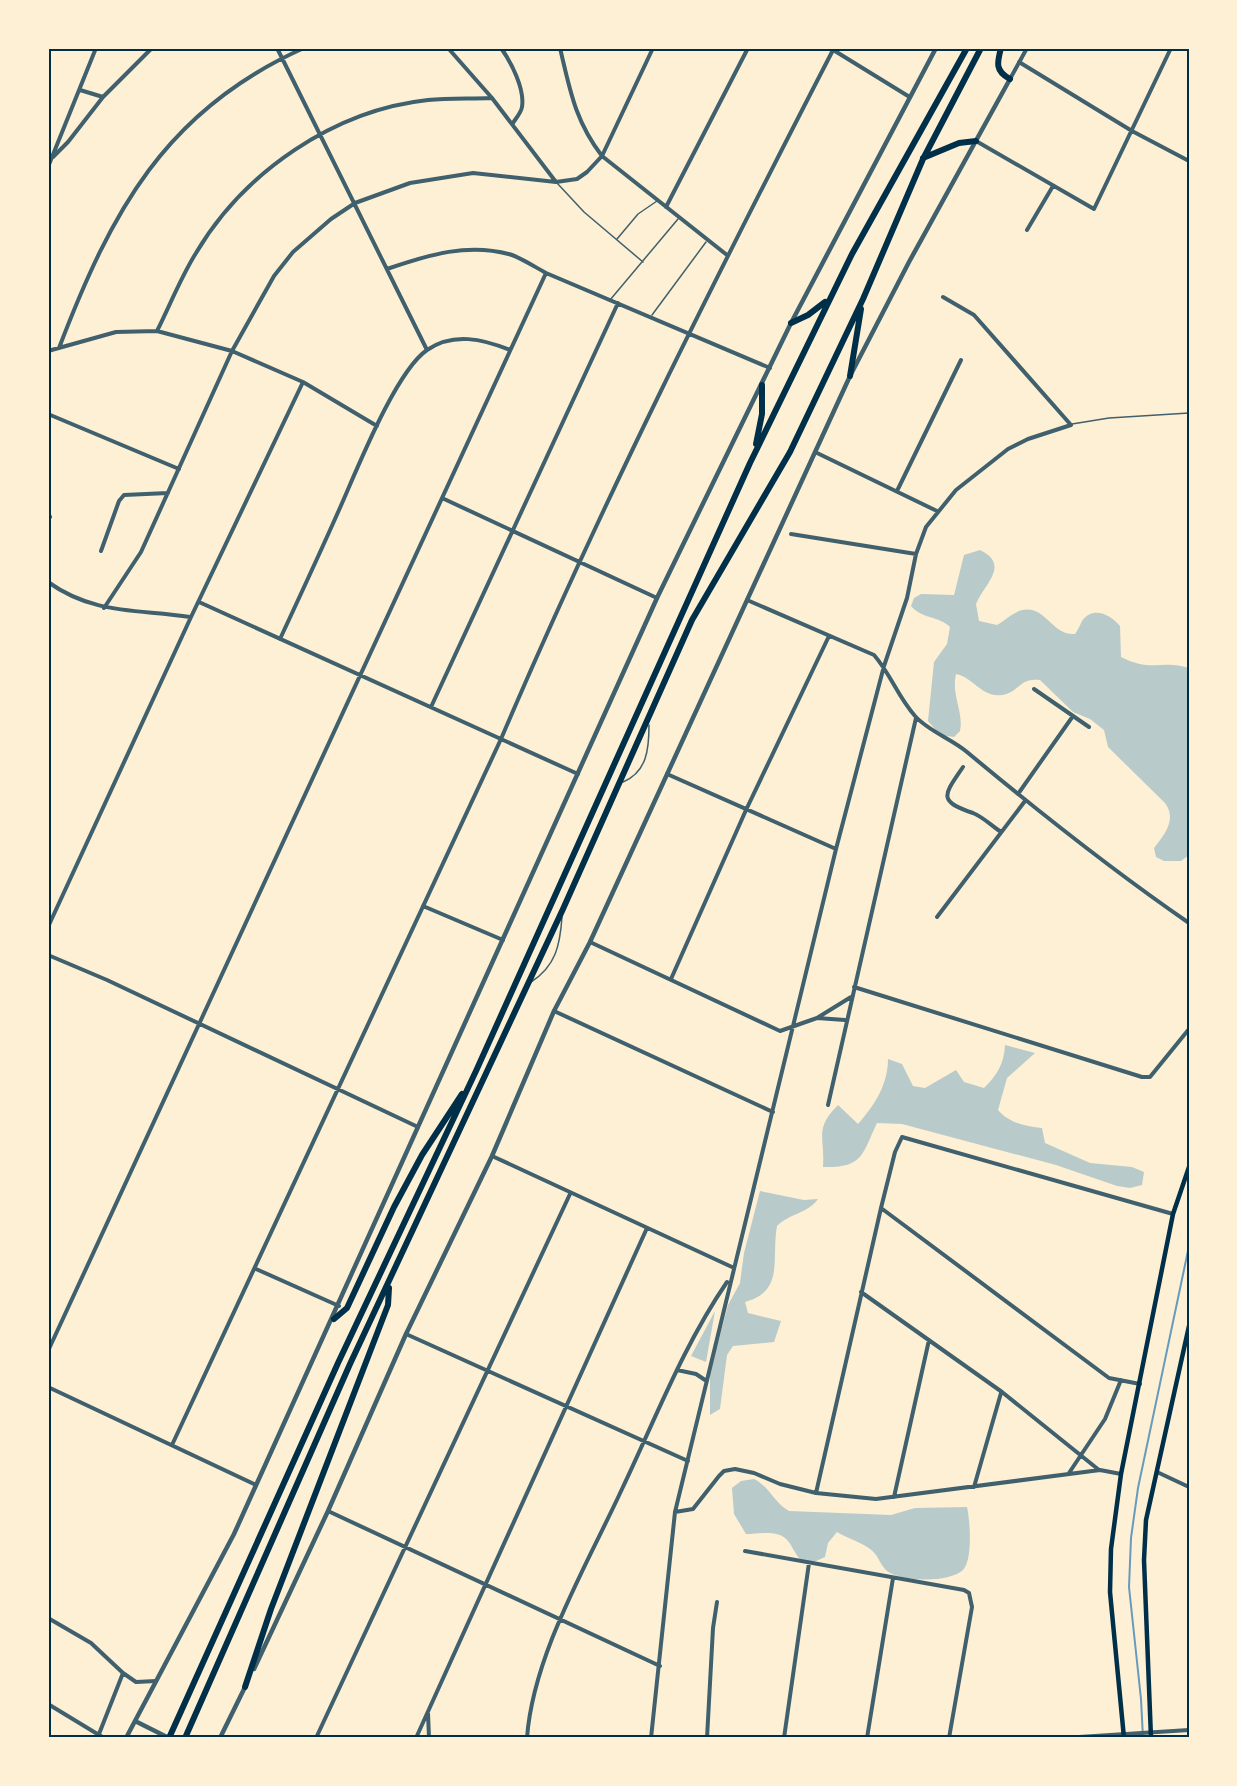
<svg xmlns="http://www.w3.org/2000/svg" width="1237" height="1786" viewBox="0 0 1237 1786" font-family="'Asap Condensed',sans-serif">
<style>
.green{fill:#b9caca}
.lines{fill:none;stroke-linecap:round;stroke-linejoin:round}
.stream{stroke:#669bbc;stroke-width:2}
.service{stroke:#3f606c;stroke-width:1.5}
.minor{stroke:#3f606c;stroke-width:4}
.tertiary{stroke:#3f606c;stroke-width:4.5}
.secondary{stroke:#003049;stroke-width:4.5}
.motorway{stroke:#003049;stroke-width:6}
.neatline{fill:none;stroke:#003049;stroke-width:2}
</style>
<rect width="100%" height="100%" fill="#fdf0d5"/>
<path class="green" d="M980,550C1011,565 984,584 976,604L979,621L997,625C1004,621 1014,612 1022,610C1046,605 1052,636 1075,634C1078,630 1080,625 1082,621C1093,605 1111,615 1120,626L1121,657C1152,673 1163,659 1189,668V855L1181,861H1164L1156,857L1154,848C1165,834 1177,819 1165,803L1108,747L1104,730L1090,719L1073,712L1040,680C1019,677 1019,693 1002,695C982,698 973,677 956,674C951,695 964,712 960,731L954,737L940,735L928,721L934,662L947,644L950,627C939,616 922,619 911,606L914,598L921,594L954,595L964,555Z
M1005,1045L1035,1053L1007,1078L998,1110C1009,1123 1025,1126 1042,1128L1045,1143L1090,1163L1132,1167L1144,1172L1142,1185L1130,1188L1117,1186L1056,1165L902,1124L877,1123C862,1154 864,1168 823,1167C825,1137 814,1129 838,1105L858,1124C875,1105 888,1084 888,1059L902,1064L913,1086L925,1088L956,1070L964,1082L984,1088C997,1075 1004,1064 1005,1045Z
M760,1191L804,1200L818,1199C807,1214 790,1213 777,1226C771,1259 785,1291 745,1302L748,1313L781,1321L774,1342L733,1346L727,1355L720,1409L710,1415V1373L728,1305L740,1283L744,1253Z
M715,1311L706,1362L691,1356Z
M754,1479C770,1487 774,1503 789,1511L891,1515L915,1508L967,1507C970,1520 973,1560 963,1570C949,1583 902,1582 887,1571C880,1565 878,1554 870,1549C861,1542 847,1538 837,1532L828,1543L825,1557L814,1562L802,1561C795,1555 793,1547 788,1541C779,1529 758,1534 746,1534L734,1514L732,1488L741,1481Z"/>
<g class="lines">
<path class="stream" d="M1143,1738L1141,1699L1129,1587L1131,1538L1138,1488L1189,1246"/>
<path class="service" d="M557,183L584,212L643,262
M617,239L638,214L657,201
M610,300L678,219
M652,315L706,242
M1072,424L1109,418L1189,413
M623,782C647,772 649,749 649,725
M531,982C556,966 560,945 562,917"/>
<path class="minor" d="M277,48L427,350
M448,48L492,98L556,182
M501,48C511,62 525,89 522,107C521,113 516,118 513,123
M560,48C570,90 575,121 602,156L727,255
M830,48L908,96
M1019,62L1132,131L1189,161
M1010,79L1027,48
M80,90L103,97
M976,141L1094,209L1171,48
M53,157L68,142L103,97L152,48
M48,167L96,48
M666,207L748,48
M1027,230L1053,186
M387,269C428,255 469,242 512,255C523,259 535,267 546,273L770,368
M157,331C170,305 181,277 196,253C244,172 334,110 428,100C449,98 471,99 492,98
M59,348C111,212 165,110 304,48
M48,351L116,332L157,331L232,351L303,382L377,426
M48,414L179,469
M815,452L937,511
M897,491L961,360
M442,498L657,598
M48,513L50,517
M791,534L916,554
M101,551L119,501L124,495L168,493
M48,582C94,615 138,609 190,617
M747,600L874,655C890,673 898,697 915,716C928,731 952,739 967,752C1039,812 1112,870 1189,923
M199,602L578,774
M104,608L141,552L232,351L274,276L293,252L331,219L355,203L410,183L473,173L556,182L577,179L587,172L602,156L653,48
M280,639C300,596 320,553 339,510C356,472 395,372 427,350C453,332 483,339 510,350
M1034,689L1089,727
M431,707L618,303
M963,767C944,795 937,801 973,813C983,817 992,826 1001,832
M667,774L836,849
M1018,794L1073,716
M423,906L503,940
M937,917L1025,801
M48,927L191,617L303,382
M590,942L780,1031L817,1018L851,997
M48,955L107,980L418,1127
M671,979L746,810L829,636
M854,987L1142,1077H1150L1189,1029
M554,1011L773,1112
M817,1018L845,1020
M828,1105L916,718
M492,1156L732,1267
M881,1208L1109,1378L1140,1384
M256,1269L339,1306
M861,1292L1002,1392L1099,1470
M406,1334L688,1461
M48,1351L546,273
M677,1370L696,1374L705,1380
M48,1387L256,1485
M172,1445L501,739C601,504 716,277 833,50
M1157,1472L1189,1487
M1069,1473L1105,1419L1121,1380
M974,1487L1001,1393
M816,1493L881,1208L895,1152L902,1137L1173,1214
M894,1497L929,1340
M328,1511L660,1666
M675,1512L693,1509L719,1476L724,1471L735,1469L754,1473L780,1484L816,1493L876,1499L1100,1470L1121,1474
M745,1551L964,1590L969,1593L972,1607L949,1738
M48,1618L91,1643L123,1673L99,1734
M123,1673L136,1682L156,1681
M48,1704L104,1738
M428,1713L429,1738
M316,1738L570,1194
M416,1738L647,1228
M527,1738C533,1655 587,1565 622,1489C655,1420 683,1346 727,1282
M651,1738L675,1512L836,849L884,666L907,598L916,554L926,527L956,490L1008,449L1028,439L1071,425L974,315L943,297
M707,1738L713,1628L717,1602
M784,1738L809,1563
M867,1738L893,1578
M1063,1738L1189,1730"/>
<path class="tertiary" d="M254,1669L328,1511L406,1334L492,1156L554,1011L590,942L850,376L909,262L1010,79
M135,1721L169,1738
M126,1738L234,1534L657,598L791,323L936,48
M220,1738L246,1685"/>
<path class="secondary" d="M1124,1738L1110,1592L1111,1549L1121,1474L1173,1214L1189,1167
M1151,1738L1144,1560L1146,1520L1189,1326"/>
<path class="motorway" d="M1001,48C997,63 995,71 1010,79
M923,158L959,143L976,141
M791,323L808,315L825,302
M850,376L861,309
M756,444L762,414V385
M334,1319L347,1308L394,1207L422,1155L462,1094
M245,1687L271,1609L388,1305L389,1288
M169,1738L338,1363L476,1071L750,463L852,254L967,48
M185,1738L350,1364L563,909L692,620L790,452L863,299L923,159L981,48"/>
</g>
<rect width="1237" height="1786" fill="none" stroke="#fdf0d5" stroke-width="99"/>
<rect x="50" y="50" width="1138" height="1686" class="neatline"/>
</svg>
